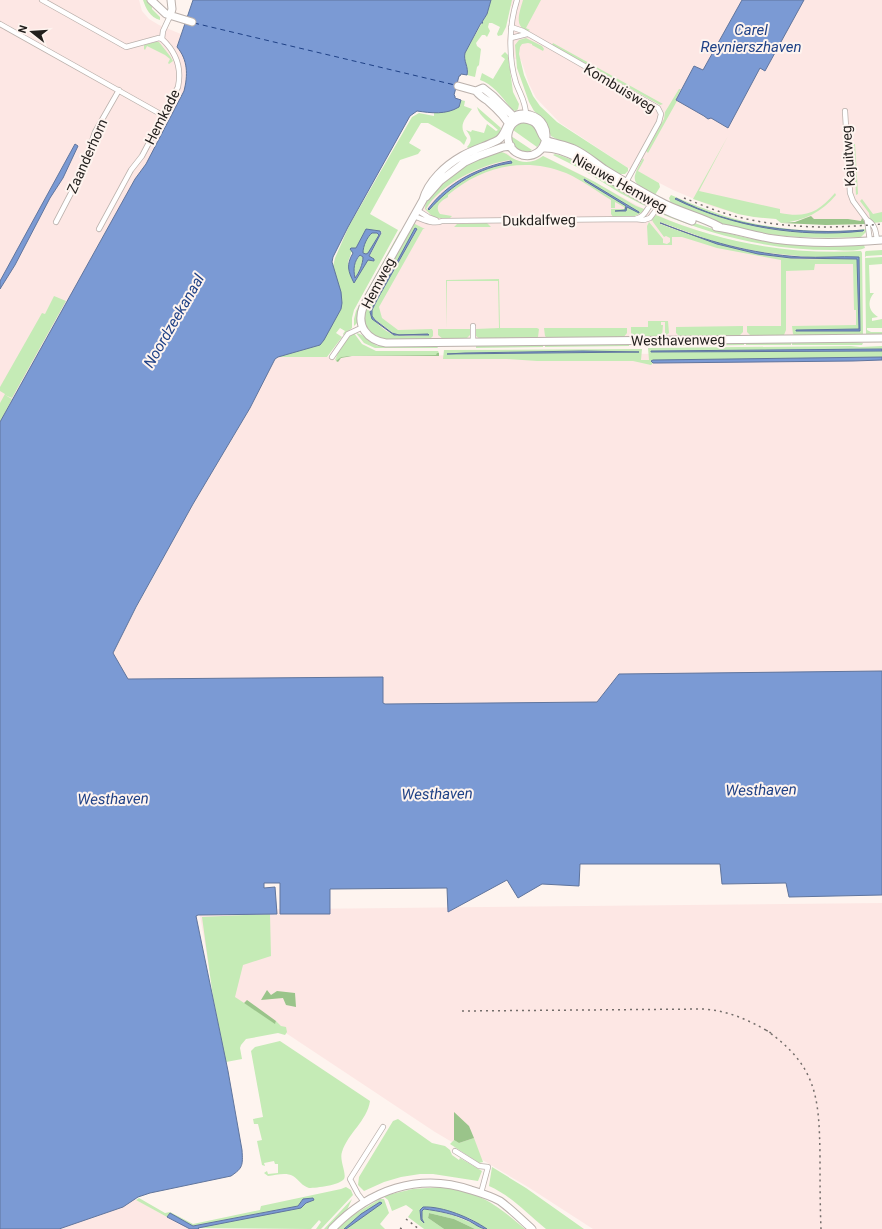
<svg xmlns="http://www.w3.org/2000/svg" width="882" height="1229" viewBox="0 0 882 1229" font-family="Roboto,sans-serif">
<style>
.industrial{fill:#fde7e4}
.green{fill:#c5ebb6;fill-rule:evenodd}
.forest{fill:#9ac48a}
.water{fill:#7b9ad4;stroke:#60759d;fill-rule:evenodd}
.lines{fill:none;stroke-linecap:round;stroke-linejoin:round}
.ferry{stroke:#1f4186;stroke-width:1;stroke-dasharray:5 4;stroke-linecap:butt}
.street-casing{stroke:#bbb1ac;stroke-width:6}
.secondary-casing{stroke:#bbb1ac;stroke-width:9}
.street{stroke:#fff;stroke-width:4.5}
.secondary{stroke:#fff;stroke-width:7}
.rail{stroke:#746e6b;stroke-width:1.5;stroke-dasharray:2 4;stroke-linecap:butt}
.labels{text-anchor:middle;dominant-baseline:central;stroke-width:4;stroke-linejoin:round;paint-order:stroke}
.street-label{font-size:14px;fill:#211e1c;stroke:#fef4ef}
.water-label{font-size:15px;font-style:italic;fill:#1f4186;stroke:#fef4ef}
</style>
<rect width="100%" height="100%" fill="#fef4ef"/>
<path class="industrial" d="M0,0H139L142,11L149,19L159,25L193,39L210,68L0,441Z
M512,0H882V222L866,224L862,220L861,221L848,219L822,220L763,218L738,214L711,206L673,190L638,172L628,168L560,123L536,98L529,84L521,60L508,58L509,47L507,40L512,6L510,7Z
M501,152L507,153L514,159L521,162H532L543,156L582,175L644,209L676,223L714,236L747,244L784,250L821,252L861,251L862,253L863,334L850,335L391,340L371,332L367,325L365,314L412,225L430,195L495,153Z
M303,350L327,357L330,356L338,362L341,358L352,356L882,352V710L597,702L385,704L383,703L382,677L127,679L113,653L116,645L193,504L250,408L275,359L278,357Z
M882,903V1229H593L528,1187L435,1132L212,984L199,910Z
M76,1166L167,1217L190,1229H0Z"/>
<path class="green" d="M143,0H147L152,7V9L160,17V20C150,17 146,9 143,0Z
M491,0H512L506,27L502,35L498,36L497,34L500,27L492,23H489L488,27L490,31L487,37L485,35H482L476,43L477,46L481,49L479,65L477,67L475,77L467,75C469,67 463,61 465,53L487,14Z
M523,0H541L526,28L530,30L528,31C513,27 520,11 523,0Z
M526,38L542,46L544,49L543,51L532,45V44L528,43L522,44L520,47L519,54L524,75L533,96L540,106L557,122L628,168V171L625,174H618L551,136L544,120L534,111L529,102L517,68L515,45L519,40Z
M155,42H159L170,56L173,61L169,64L168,63L170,59L165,55L147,46L145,50L144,49V45Z
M553,43L663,104L660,105L552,45Z
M505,52L508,55L513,92L519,104L518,109L516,111L512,110C504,99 493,84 480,80L482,73L493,79L505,59L501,56Z
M679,89H681L676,99L677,101L648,153L646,151L664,119L665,112Z
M461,100L465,101L464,106L472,109C464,120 458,126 467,138L464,145L460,141L428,123H421L409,143L421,150L418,154L400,160L370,214L398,230L354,310L352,318V328L343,335V334L345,331L340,328L336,333L342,337L327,357H277L320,345L341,309L342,301L333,266L335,258L349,226L412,117L419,113L434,116V113L453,110L459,107ZM366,229L382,232L381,234L369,257L374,261L368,259L354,283L348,262L352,251L356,248Z
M477,107L501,128C500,130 500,133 499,135C495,140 475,147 468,148L467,147C473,141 471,136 466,130L471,132L472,130L484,133L487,124L496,131L498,130C491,123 479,117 477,107Z
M520,122L533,123L542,141L537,147L513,130Z
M511,136L532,150L525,153C517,149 512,146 511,136Z
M728,136L699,191L780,209V213C805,218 818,213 835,193L836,195C822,212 804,221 781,223L776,219L754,217L738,214L693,199Z
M854,144H855L858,194L856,195L855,175L852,171L850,148Z
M501,152C506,153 508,155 512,158C523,164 534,163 543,156L595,182L636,206L644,209L643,212L635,216L613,217L611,214V209H624V207L615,202V208H611V200C596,191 582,180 566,173C524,156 481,167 448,195V197C441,201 434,206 440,214L452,216L450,218H435L431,215L425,209C426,191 454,171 469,163C478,158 491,154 501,152ZM510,160L512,163C479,167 450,185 429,210L426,209C441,183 482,164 510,160Z
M555,154C588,163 616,186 644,204L645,206L620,193L583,170L553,155Z
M643,158L644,160L638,171L659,183L660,187L655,195C631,182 630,182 643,158Z
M671,195C689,203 707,210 725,216C770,230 820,234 866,229V232L861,237C813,239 765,238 719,223C703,218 687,210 671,204L669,198Z
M862,199L873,214L882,212V222L873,223L870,219L869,213L860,201Z
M663,212C691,222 719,232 748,238C787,246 825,247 864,245L865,248C856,252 841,250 831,250C771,250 714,236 659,213Z
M656,215C722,243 790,255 861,251L862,253L863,334L850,335L795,336L793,334L792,326L856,325V310H854L853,264H815L814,270L786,271V330L784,335L782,336H751L747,332V326H781V260L717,248L682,237H672V245H648L647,226L649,222L663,239V243L667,244L670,242V238L666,236L664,237L653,222L652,220ZM660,222L718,243L760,252L808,257H858L859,258L860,330H845L859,329L857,259C835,257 812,261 790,258C744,253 704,240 660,224Z
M413,223L425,229H423L379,307L382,318L398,330L432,329L433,331V336L430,339C405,340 359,349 365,309ZM415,229L417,230L378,298L372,310V317L393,333L399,335L428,334V335C418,335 405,337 395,335C388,334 370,319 370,312Z
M487,223L491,227H454L457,224Z
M400,231L401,233L359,309L357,323L354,326V319L356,311Z
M372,233H377L379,235L368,253L366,254L363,253C362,246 367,237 372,233Z
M882,250V255L866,256L865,258L882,257V264L869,265L870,293H874C867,301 868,311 878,317L872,318V321L882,319V328H867V330L871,332H882V335L866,334L865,252L866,251Z
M360,255L363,257C363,264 359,272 355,278C352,270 354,262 360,255Z
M499,279L500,328H537L539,329L538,337L480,339L476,336V329L499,328L498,281H447V329H470V335L466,339H443L438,335V329H447L446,280Z
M54,296L66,301L12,398L5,395L12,399L0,422V403L5,394L0,391V387L42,313L45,314Z
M648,321H668L669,333L665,336V322H661V325H663L662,337L636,338L631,333V327H648Z
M743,326V332L738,337H680L676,333V327Z
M544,328H627V333L623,338H547L545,336Z
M354,333L362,344L376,351H438L439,353L436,355L348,356L341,357L337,361L335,360C337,356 337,354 339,351C342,344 348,337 354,333Z
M356,333C365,334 369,343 378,346L436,345L438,348H375L364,343Z
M848,341L863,343L862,345H792V342Z
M744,342V345L671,346V343Z
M746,342H791V345H746Z
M629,343V346L545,347V344Z
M543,344V347L476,348V345Z
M851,346L860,347L882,346V349L651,351H882V357L673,360L652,362L653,363L651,365L633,361H537L507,359H443L444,350L642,349L641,360H649L648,348ZM583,351L639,352L447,354L465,353Z
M270,914L271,956L243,965L235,997L275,1023L276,1021L281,1026L286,1027L287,1032L285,1035L278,1033L246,1039L241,1045L240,1048L242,1059L226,1062L213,997L202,917Z
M280,1041L370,1101C367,1121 348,1133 342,1152C339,1160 347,1174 344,1179C340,1185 317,1188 309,1188C302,1186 299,1180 293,1176C286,1172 276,1175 268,1176L264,1173L267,1171L268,1174L278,1173V1164H275L274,1161L264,1163L265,1166L262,1165L257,1141L262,1140L258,1124H254L253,1119L263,1117L251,1051L255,1047Z
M398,1119L432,1143L445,1146L450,1150L452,1155L459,1160L460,1158L482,1171L478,1181L433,1174H420L401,1177L384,1182L364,1191L358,1185L359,1177L393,1121Z
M474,1138L483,1162L479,1163L450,1144L454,1140L459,1143Z
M492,1167L526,1188L584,1229H546C525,1212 513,1197 489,1186Z
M346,1187L351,1190L353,1195L321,1229H316L321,1222L319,1220L311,1229L197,1228L301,1208L306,1203L314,1200L303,1199L298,1206L193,1226L170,1213L167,1217L136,1200L139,1198L165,1213L170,1212L193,1224L260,1210L261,1206L341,1189Z
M441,1187C479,1191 497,1205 525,1229H487L469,1218L427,1207L420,1210L421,1220L423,1221L422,1219V1211L424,1209C446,1212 464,1218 483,1229H475L454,1219L429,1213L428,1218L444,1229H424L408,1217L413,1210L406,1205L392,1211L388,1200L383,1196L413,1189Z
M352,1199L347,1210L328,1229H324Z
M380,1199H384L389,1213L380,1224L385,1229H337L353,1215Z"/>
<path class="forest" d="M811,216L814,219H848L861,221L862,218L866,224L826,225L781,223L795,222Z
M437,353H439V356H352L341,358L338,362L336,361L341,357L348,356L436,355Z
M267,990L271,995L277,991L295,993L296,1007L286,1005L283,998L261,1000Z
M247,1000L276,1021L275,1024L244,1003Z
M454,1112L469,1126L474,1138L459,1143L454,1140Z
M429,1213L454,1219L475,1229H444L428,1218Z"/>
<path class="water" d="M193,0H491L487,14L482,22L483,23H481L465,53C463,61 469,67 467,75L461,74L460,76H459L454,95L455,96V98L461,100L459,107C446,115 431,113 417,111L410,116L348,227L333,257L332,262L341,292L342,303L341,309L324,340L320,345L278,357L275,359L250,408L193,504L136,607L113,653L128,679L383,677V703L385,704L597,702L619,674L882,671V895L789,897L786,883L722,884L720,864H580L579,886L542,884L518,898L507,880L448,912L447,888L330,889V914H280V883H264V888L275,887L277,914L198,915L196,916L228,1071L242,1150C243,1165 243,1168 231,1176L150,1193L138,1197L123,1207L59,1229H0V422L135,179L146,164L184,91C188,75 188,60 177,47Z
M742,0H804L765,71L760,68L728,128L711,118L708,119L704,116L676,100L694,66L703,70Z
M75,144L78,146L63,178L50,198L15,265L0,289V281Z
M511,161L512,163C479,167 451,185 429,210L428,209C448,182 479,167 511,161Z
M584,179L639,212V213L627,207L626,211H615L625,210L626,206L585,181Z
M676,198C732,228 801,235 864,230L863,231C799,238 733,227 675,199Z
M661,223C705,241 752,254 801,257C820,258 840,256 859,257L860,331H796V330L859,329L857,259L791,258L758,254L717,244L660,223Z
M415,228L417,229L378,298L372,310V316L375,320L392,333L399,335L428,334L429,335H394L372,319L370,312Z
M366,229L380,231L381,233L369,256L374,259V261L368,260L354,283C348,271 346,265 353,253L350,249L351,248H356ZM372,233H377L379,235L368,253L366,254L363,253C363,246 367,237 372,233ZM360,255L363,257C363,264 359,273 355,278C353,269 354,261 360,255Z
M882,349V351L651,352V351Z
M583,351L639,352L447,354L465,353Z
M882,357V360L853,361L658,363H653L651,361L653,360Z
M313,1198L314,1200L306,1203L301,1208L198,1228L199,1229H190L167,1217L170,1213L193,1226L298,1206L303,1199Z
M380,1202L382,1203L381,1204L346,1229H344L361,1214Z
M423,1207C443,1206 471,1218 487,1229C480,1229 474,1223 467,1220C454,1214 439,1211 424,1209L422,1211V1219L424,1223L421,1220L420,1210Z"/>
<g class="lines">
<path class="ferry" d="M194,23L455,85"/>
<defs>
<path id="street" d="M42,0L126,47L159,38L162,39
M517,0C509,25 508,57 516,83C520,94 526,102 526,115
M0,24L164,116
M511,27L523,31L658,108L661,114L659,122L625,184
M511,38L527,34
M162,39L163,31L170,16
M845,111L850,193L853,201L867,220C875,224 876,232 877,240
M417,210L428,217L436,220
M414,216C422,219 433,225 442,221L635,219L644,220L650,218L659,206
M636,219C646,216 646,209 652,203
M867,220L870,241
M56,222L81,174L95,132L119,90
M99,229L131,170L142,156L178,87C182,68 176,52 162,39
M473,326V342
M332,357L348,334L363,327
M455,1151L479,1166L488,1167L481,1193
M364,1202L358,1194L350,1179L383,1127"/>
<path id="secondary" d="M151,0L166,14L192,22
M170,16L172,9L171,0
M458,86L476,91
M476,91C479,95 483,98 488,101C496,108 505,116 510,126
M476,91L483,88L493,96L514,117
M543,148C570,146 606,177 629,191C648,203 670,213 692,221
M426,197L440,181L465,162L478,156L503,147L511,146
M716,227C734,229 754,236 774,239C810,244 846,243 882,240
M720,227C700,216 678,212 659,201C640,191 622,180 604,169C594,162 585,154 574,149C566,145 556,144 548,141C539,137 542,125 532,121C508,110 497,148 522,155C548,161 556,122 530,115C505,109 509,134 498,140C487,146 474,149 462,156C446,165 428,181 423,200L363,307C356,326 367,340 386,343L882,338
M332,1229C369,1190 419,1172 471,1190C481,1193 491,1196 500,1201C511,1209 522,1220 532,1229"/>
</defs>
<use href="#street" class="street-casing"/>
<use href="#secondary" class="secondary-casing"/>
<use href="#street" class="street"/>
<use href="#secondary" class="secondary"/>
<path class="rail" d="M684,198C697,203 711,209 724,213C776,229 828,229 882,224
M462,1011L704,1009C729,1011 749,1020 771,1033
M766,1030C817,1066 819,1097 820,1155C820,1180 820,1204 821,1229
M406,1219L419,1229
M400,1228L402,1229"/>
</g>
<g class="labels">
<g class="street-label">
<text transform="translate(620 88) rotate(31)">Kombuisweg</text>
<text transform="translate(162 117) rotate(-63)">Hemkade</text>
<text transform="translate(87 156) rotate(-66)">Zaanderhorn</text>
<text transform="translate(848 156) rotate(-94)">Kajuitweg</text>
<text transform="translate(620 183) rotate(29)">Nieuwe Hemweg</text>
<text transform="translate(539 220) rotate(-1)">Dukdalfweg</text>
<text transform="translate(378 283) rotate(-62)">Hemweg</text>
<text transform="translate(678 340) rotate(-1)">Westhavenweg</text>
</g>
<g class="water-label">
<text x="751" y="30">Carel<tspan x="751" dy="17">Reynierszhaven</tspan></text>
<text transform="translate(174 321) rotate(-60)">Noordzeekanaal</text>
<text transform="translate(761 790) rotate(-1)">Westhaven</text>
<text transform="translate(437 794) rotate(-1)">Westhaven</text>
<text transform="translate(113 799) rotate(-1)">Westhaven</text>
</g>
</g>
<g transform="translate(32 32) rotate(287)" stroke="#fef4ef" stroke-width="3" paint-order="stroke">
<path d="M0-3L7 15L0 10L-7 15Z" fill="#211e1c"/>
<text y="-6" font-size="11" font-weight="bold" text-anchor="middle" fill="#211e1c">N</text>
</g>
</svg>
